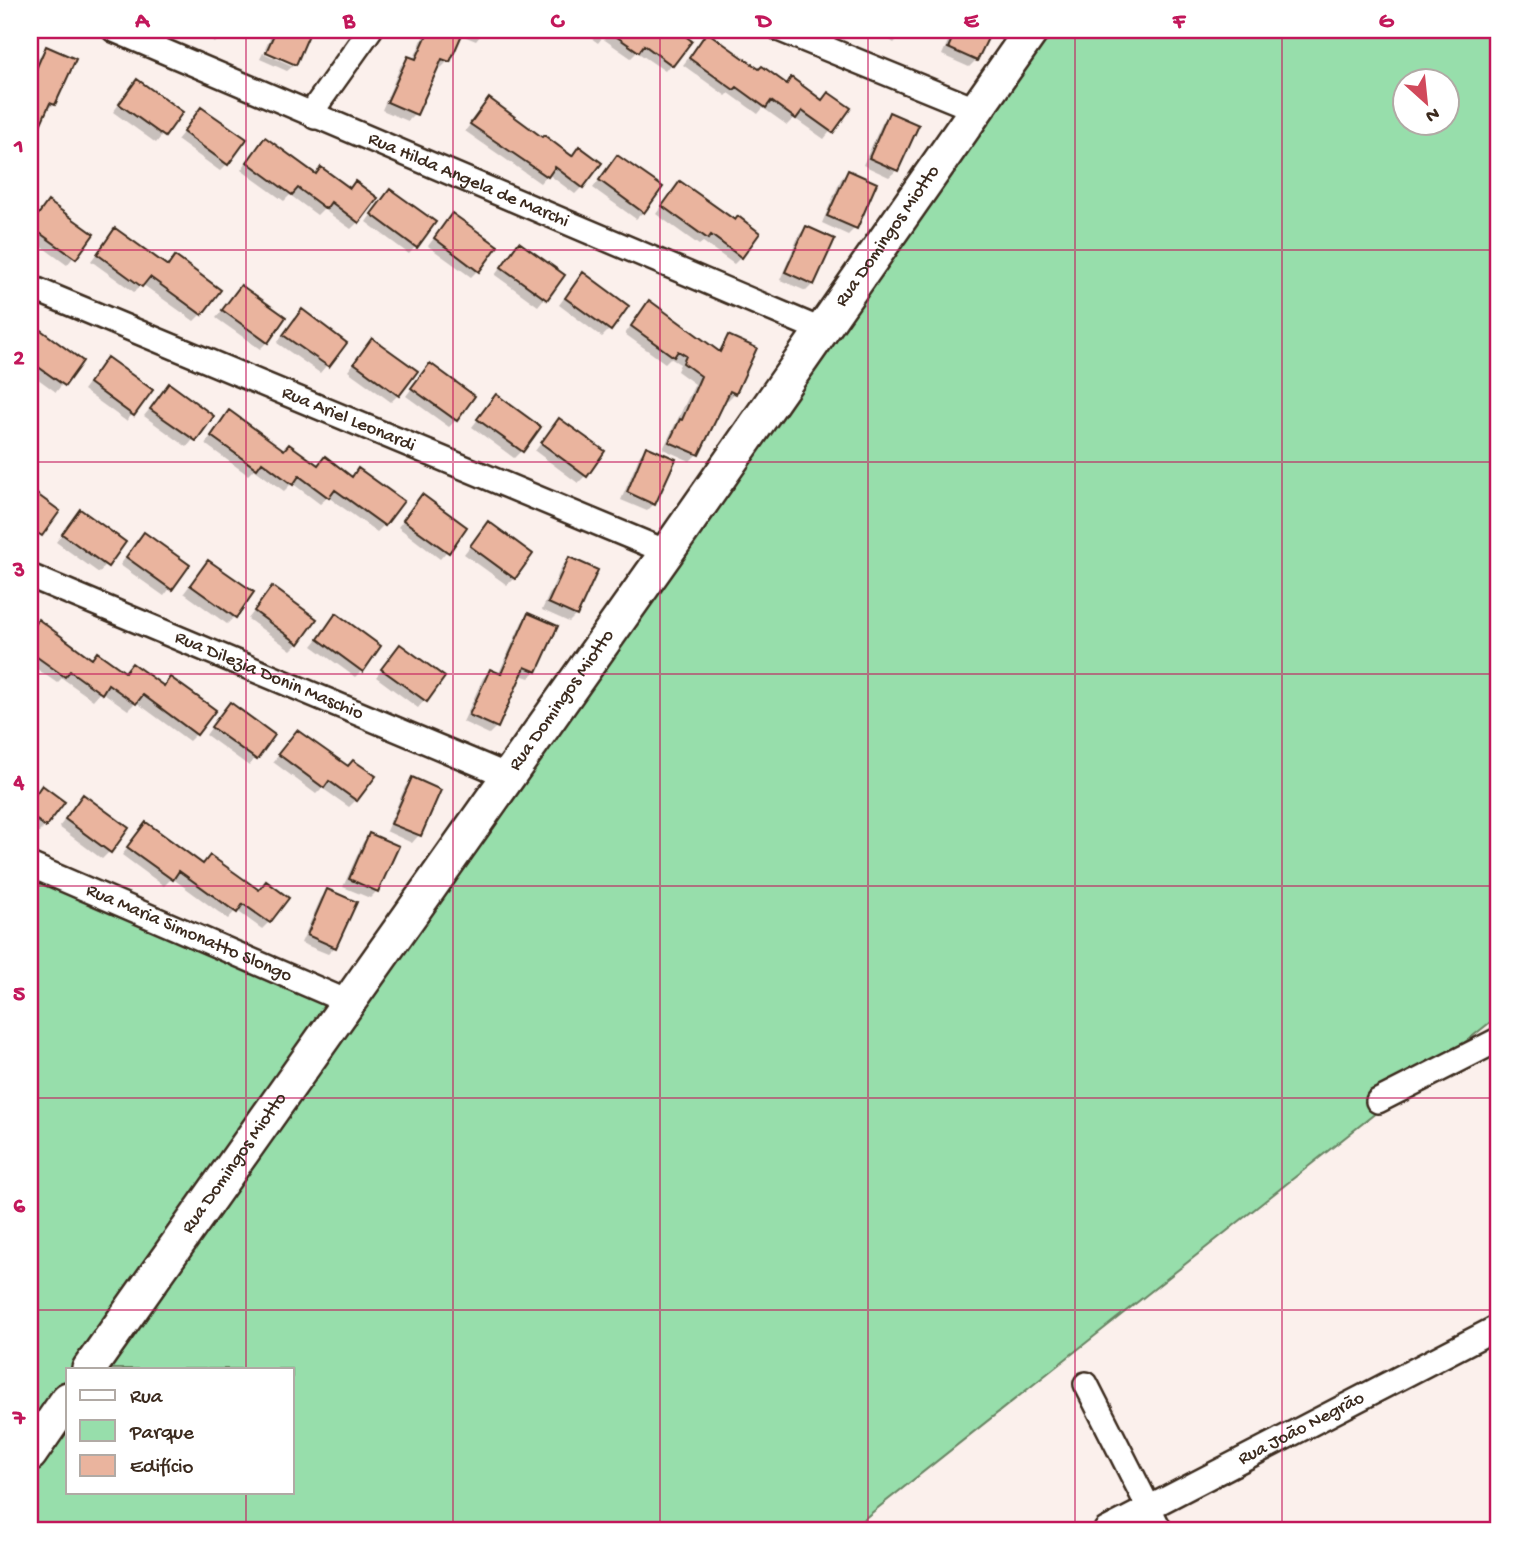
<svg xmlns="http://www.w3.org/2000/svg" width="1528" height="1560" viewBox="0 0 1528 1560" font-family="'Gochi Hand',sans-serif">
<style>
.green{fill:#97deab;stroke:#698464;stroke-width:2;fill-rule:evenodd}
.shadow{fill:#0003}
.building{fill:#eab49e;stroke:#3b2a1e;stroke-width:2}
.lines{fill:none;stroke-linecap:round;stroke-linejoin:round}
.street-casing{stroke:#3b2a1e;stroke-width:28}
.secondary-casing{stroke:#3b2a1e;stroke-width:38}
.street{stroke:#fff;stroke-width:23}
.secondary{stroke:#fff;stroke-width:33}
.grid{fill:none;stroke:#c2185b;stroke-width:2;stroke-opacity:0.55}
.labels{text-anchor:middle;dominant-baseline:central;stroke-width:5;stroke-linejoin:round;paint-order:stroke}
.street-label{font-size:19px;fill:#3b2a1e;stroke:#fff}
.neatline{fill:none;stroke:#c2185b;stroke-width:2.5}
.grid-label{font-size:23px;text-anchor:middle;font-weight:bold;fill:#c2185b}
</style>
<rect width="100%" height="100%" fill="#fbf0ec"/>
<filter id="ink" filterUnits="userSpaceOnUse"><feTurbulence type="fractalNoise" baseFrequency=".0143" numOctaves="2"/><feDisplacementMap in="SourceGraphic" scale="14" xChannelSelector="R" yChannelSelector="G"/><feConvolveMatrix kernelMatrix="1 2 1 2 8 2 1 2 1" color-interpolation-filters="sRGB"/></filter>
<g filter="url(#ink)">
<path class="green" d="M1053,30H1498V1016L850,1530H30V1458L68,1403V1492H292V1369H92L825,331ZM1406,80H1448V122H1406Z
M30,874L337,1007L80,1369H68V1386L30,1440Z"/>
<path class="shadow" d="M196,30H227L215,43Z
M274,30H310L294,65V62L265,49Z
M429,30H435L458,40L448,61L441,68L437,66L415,114L408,121L382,110L401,65L409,58L413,60L424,35Z
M449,30H485L476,41Z
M580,30H658L662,33L666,30H674L689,41L665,71L637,52L631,58L602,38L598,43Z
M876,30H905L894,43Z
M953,30H989L976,60L969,67L942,55Z
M707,34L759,71L786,86L821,101L848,109L824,139L794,118L787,125L763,108L758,114L729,93L726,96L683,65Z
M47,48L54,104L45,111L30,145V77L40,55Z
M263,53L293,66L287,71L260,59Z
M131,89L180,113L156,143L113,112Z
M489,101L542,139L571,157L579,149L582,187L575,194L548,174L540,183L465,131Z
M202,109L227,164L220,171L177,140Z
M890,114L897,170L889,177L863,165L883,121Z
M258,146L358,222L351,229L323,209L317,215L290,195L284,201L241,170Z
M617,157L643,212L636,219L593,188Z
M848,172L855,228L848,235L822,223L841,179Z
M674,190L741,257L734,264L703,242L699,245L656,214Z
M383,198L416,246L409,254L366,222Z
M41,210L92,234L67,265L30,238V226Z
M452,215L478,270L471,277L428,246Z
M806,228L813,284L806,291L780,280L799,235Z
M108,238L201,314L194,321L142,284L134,292L91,261Z
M513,251L563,275L538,306L495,275Z
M576,282L609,330L602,337L559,305Z
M241,287L267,342L260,349L216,318Z
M642,310L718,352L728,337L735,393L728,400L724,399L697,454L690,461L663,449L695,384L677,371L680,364L670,358L665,363L625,334Z
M302,312L345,343L320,373L277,343Z
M38,331L81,361L56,392L30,373V338Z
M372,340L398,395L391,402L348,371Z
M430,365L456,420L449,427L406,396Z
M100,367L133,414L126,421L83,390Z
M169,385L212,416L187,447L144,416Z
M496,396L521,451L514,458L472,427Z
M223,420L283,452L317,466L384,525L377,532L328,497L320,504L292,483L284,491L254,469L248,475L205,444Z
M553,427L585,476L578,483L535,451Z
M647,448L654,504L647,511L621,500L640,455Z
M30,491L58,512L33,542L30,540Z
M422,497L447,551L440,559L398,527Z
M74,519L123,543L99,573L56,542Z
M488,523L514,578L507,585L464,554Z
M138,541L188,565L164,596L120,565Z
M569,559L576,615L569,622L542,610L562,566Z
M202,569L234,617L227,624L184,593Z
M272,588L298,643L291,650L248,619Z
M529,615L536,671L529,678L520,675L496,727L489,734L463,722L483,678L490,671L498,675L522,622Z
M336,616L362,670L355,677L312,646Z
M38,621L92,660L162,687L170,679L196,734L189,741L136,702L128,710L101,691L93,700L62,678L57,683L30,664V631Z
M400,646L443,677L418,708L376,677Z
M223,711L273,735L249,766L206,735Z
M297,732L356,800L349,807L322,788L316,794L273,762Z
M412,779L439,791L419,835L412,843L386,831L405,787Z
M42,787L45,826L38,833L30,827V793L34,796Z
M77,804L109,852L102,859L59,827Z
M146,824L202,865L210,857L269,922L262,929L236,910L228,919L172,878L164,886L122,855Z
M370,835L377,891L370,898L343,887L363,842Z
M328,891L335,947L328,954L301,943L321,898Z"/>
<path class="building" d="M276,30H311L296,65L266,52Z
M429,30H464L450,62L442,59L417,115L387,102L408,56L416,59Z
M607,30H677L692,41L673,66L644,45L639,52Z
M956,30H992L977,61L948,48Z
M707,32L759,69L762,66L787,84L791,77L822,100L828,92L851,108L833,133L802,111L796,119L771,101L766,108L737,87L734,90L689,58Z
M46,46L76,59L55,105L50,103L30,148V83Z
M137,79L183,112L165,137L119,104Z
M489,98L542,137L544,135L572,156L579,146L602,163L583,188L555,167L548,177L470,124Z
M201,107L247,139L228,165L183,132Z
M889,112L919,125L898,171L869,158Z
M265,137L316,174L321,167L350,188L355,181L378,198L359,223L331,202L326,209L298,188L292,195L247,162Z
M617,155L663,187L644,213L599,180Z
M848,170L877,183L857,229L827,216Z
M680,181L735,220L738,216L760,233L742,258L711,235L708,239L662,206Z
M390,189L436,222L417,248L371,214Z
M48,201L94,234L76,259L30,226Z
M452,213L498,246L479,272L434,238Z
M806,226L835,239L814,285L785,272Z
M115,228L168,266L175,256L221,290L202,315L150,277L142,287L97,254Z
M519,242L565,275L547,300L501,267Z
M583,272L629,306L611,331L565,298Z
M241,285L286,317L268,343L222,310Z
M649,300L720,352L728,335L757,348L736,394L730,391L699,455L669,442L680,419L682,420L701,376L683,363L686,356L678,351L674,357L631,326Z
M302,309L347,343L329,367L283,335Z
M38,328L83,361L65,386L30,361V339Z
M372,338L418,371L399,396L354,363Z
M107,357L153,390L134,416L89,383Z
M430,363L475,396L457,421L411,388Z
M169,383L214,416L196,441L150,409Z
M496,394L541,427L523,452L477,419Z
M229,410L284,450L289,444L318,465L325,456L352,477L358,468L404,501L385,526L335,490L329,498L299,476L293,485L262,462L257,469L211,436Z
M559,418L605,451L587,477L541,443Z
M646,446L676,459L655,505L627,492Z
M30,489L60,511L42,536L30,528Z
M422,494L467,527L449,553L403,520Z
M80,509L126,542L108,567L62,534Z
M488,521L533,554L515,579L470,546Z
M144,532L190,565L172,590L126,557Z
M569,557L598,570L577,616L548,603Z
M208,560L254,592L236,618L190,585Z
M272,586L317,619L299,644L254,611Z
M336,613L381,646L363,672L318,639Z
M528,613L558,626L537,672L525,667L498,728L469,715L490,669L501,674Z
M38,619L92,659L97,652L125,672L132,663L164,686L170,677L216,710L197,735L143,695L136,704L108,684L102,694L70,671L65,677L30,652V631Z
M400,644L445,677L427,702L381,669Z
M230,702L275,735L257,760L211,727Z
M297,730L348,766L353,760L376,776L357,801L329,781L324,788L278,754Z
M412,777L441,790L421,836L391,824Z
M42,785L65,802L46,827L30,815V802Z
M83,794L129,828L111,853L65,819Z
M146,822L203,864L210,855L259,890L266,881L289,898L270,923L243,904L237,913L179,871L173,880L127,847Z
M369,833L399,846L378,892L349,879Z
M327,889L357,902L336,948L307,935Z"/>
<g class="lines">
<defs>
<g id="street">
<path id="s1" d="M114,30L823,331"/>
<path d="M781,30L977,110"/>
<path d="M315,117L318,103L370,30"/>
<path id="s2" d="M30,287L667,552"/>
<path id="s3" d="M30,576L508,776"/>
<path id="s4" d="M30,865L348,1002"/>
<path d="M1378,1101L1498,1040"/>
<path d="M1086,1384L1160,1530"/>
<path id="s5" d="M1106,1530L1498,1327"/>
</g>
<g id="secondary">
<path id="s6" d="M89,1369L667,552L1032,30"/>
<path d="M30,1454L68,1399"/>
</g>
</defs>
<use href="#street" class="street-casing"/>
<use href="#secondary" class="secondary-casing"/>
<use href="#street" class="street"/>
<use href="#secondary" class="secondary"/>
</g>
</g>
<path class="grid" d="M246,30V1369M453,30V1530M660,30V1530M868,30V1530M1075,30V1530M1282,30V1530M30,250H1498M30,462H1498M30,674H1498M30,886H1498M30,1098H1498M30,1310H1498M246,1492V1530"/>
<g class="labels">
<g class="street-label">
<text stroke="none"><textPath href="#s1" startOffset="385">Rua Hilda Angela de Marchi</textPath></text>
<text stroke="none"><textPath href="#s6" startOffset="1386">Rua Domingos Miotto</textPath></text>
<text stroke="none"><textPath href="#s2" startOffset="345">Rua Ariel Leonardi</textPath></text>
<text stroke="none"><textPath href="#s3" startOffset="259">Rua Dilezia Donin Maschio</textPath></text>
<text stroke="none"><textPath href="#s6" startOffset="819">Rua Domingos Miotto</textPath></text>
<text stroke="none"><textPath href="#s4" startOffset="173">Rua Maria Simonatto Slongo</textPath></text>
<text stroke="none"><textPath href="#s6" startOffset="252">Rua Domingos Miotto</textPath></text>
<text stroke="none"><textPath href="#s5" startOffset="220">Rua João Negrão</textPath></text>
</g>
</g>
<rect width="1528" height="1560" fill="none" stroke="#fff" stroke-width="77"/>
<rect x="66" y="1368" width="228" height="126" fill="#ffffff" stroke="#b1aaa5" stroke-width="2"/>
<rect x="80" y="1390" width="35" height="10" fill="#ffffff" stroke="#b1aaa5" stroke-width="2"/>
<text x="130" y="1402" font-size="21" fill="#3b2a1e">Rua</text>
<rect x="80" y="1420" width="35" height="21" fill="#97deab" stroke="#b1aaa5" stroke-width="2"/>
<text x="130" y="1438" font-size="21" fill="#3b2a1e">Parque</text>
<rect x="80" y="1455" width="35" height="21" fill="#eab49e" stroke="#b1aaa5" stroke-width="2"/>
<text x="130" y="1472" font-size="21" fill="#3b2a1e">Edifício</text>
<g transform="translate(1426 102) rotate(153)"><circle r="33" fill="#ffffff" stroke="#b1aaa5" stroke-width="2"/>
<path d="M0-5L12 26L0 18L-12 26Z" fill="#d1495b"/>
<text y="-10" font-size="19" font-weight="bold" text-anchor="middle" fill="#3b2a1e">N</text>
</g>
<rect x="38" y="38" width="1452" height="1484" class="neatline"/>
<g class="grid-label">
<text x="142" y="27">A</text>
<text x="349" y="27">B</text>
<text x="557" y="27">C</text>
<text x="764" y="27">D</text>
<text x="971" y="27">E</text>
<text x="1179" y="27">F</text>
<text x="1386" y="27">G</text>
<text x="19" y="152">1</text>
<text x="19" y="364">2</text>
<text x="19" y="576">3</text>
<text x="19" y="788">4</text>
<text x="19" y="1000">5</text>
<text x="19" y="1212">6</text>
<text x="19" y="1424">7</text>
</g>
</svg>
